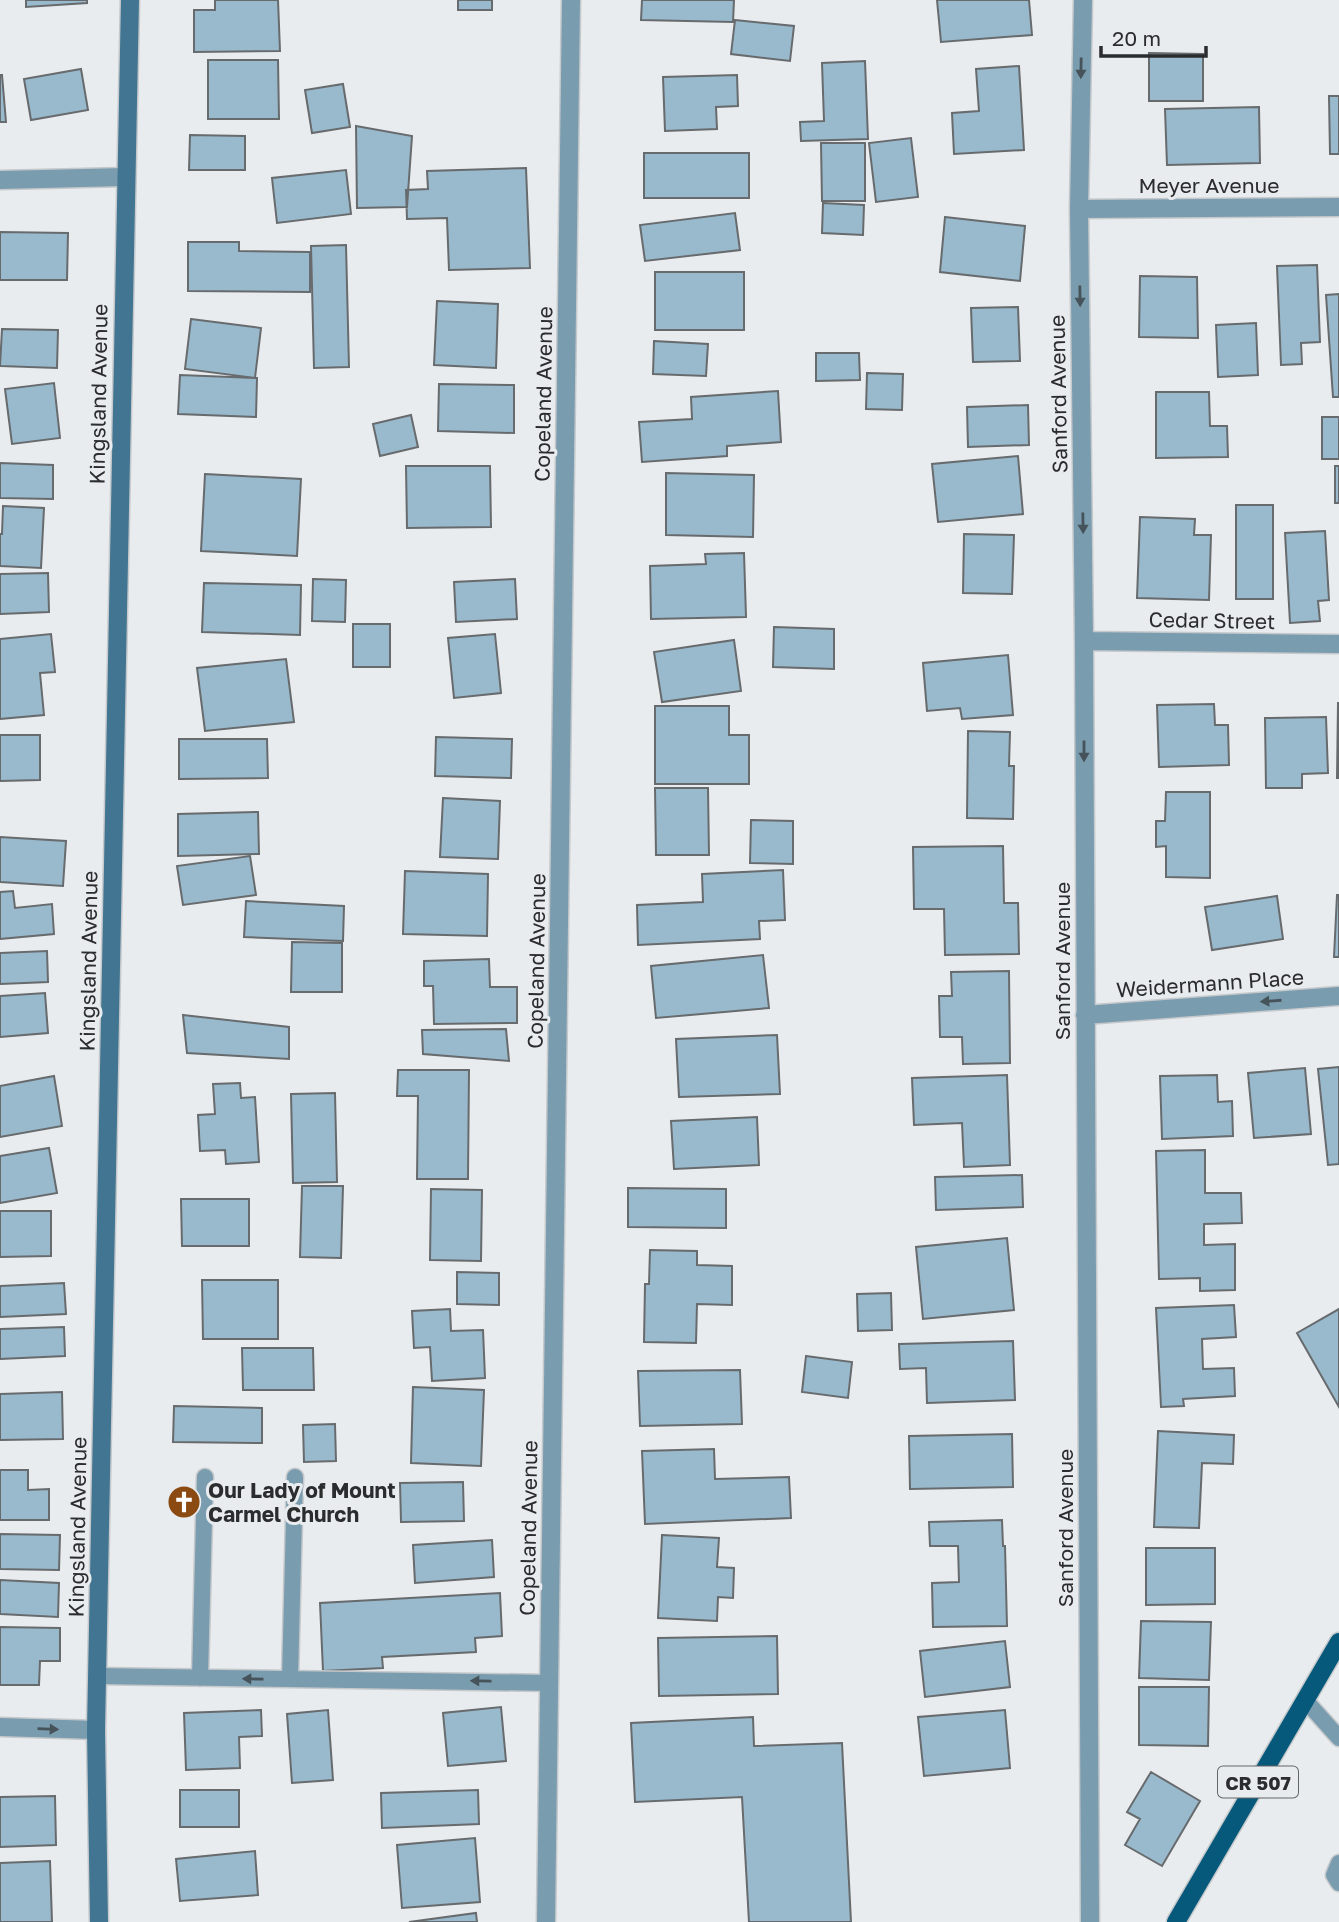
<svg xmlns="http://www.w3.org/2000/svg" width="1339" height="1922" viewBox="0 0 1339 1922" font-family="'Golos Text',sans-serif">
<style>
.building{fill:#99bacd;stroke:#676b6d;stroke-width:2}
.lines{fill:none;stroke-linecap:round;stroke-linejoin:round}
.lane-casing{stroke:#c6c9cc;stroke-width:19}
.street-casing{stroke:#c6c9cc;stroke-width:21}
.secondary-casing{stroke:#c6c9cc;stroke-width:21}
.primary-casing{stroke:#c6c9cc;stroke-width:21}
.lane{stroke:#7a9caf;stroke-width:16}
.street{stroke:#7a9caf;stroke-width:18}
.secondary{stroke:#417591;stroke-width:18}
.primary{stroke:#06597b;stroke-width:18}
.oneway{fill:#46535a}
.labels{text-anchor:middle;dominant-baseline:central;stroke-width:6;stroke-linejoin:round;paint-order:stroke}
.shield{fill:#e8ecef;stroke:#636667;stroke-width:2}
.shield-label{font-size:19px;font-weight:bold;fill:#2a2c2d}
.street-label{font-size:21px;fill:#2a2c2d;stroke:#e8ecef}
.poi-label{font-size:21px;font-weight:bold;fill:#2a2c2d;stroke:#e8ecef;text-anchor:start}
</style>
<rect width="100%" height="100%" fill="#e8ecef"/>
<path class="building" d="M26,0H87V3L26,7Z
M215,0H278L280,51L194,52V10H215Z
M458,0H492V10H458Z
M642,0H734L733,22L641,20Z
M937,0H1029L1032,35L941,42Z
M735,20L794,26L790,61L731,54Z
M1149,53L1203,54V101H1149Z
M208,60H278L279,119H208Z
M865,61L868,139L801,141L800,122L824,121L822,63Z
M1019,66L1024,150L954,154L952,113L979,111L976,69Z
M81,69L88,110L31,120L24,79Z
M0,75H2L6,122H0Z
M737,75L738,106L716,107L717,129L665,131L663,77Z
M343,84L350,127L312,133L305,90Z
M1329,96H1339V154H1330Z
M1259,107L1260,163L1167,165L1165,109Z
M356,126L412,136L407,207L357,208Z
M190,135L245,136V170H189Z
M911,138L918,197L876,202L869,143Z
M821,143H865V201H822Z
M644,153H749V198H644Z
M526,168L530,268L449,270L447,218L407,219L406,190L428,189L427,171Z
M346,170L351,214L277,223L272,178Z
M823,203L864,205L863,235L822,233Z
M735,213L740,250L645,261L640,225Z
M945,217L1025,226L1020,281L940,272Z
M0,232L68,233L67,280H0Z
M188,242H239V251L310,252V292L188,291Z
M346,245L349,367L314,368L311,246Z
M1317,265L1320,342L1301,343L1302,364L1281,365L1277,266Z
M655,272H744V330H655Z
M1140,276L1197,277L1198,338L1139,337Z
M1339,294V397H1333L1326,295Z
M437,301L498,304L496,368L434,365Z
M1018,307L1020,361L973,362L971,308Z
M191,319L261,328L255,378L185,369Z
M1256,323L1258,375L1218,377L1216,325Z
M2,329L58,330L57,368L0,366Z
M654,341L708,344L706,376L653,374Z
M816,353H859L860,380L816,381Z
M867,373L903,374L902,410L866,409Z
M180,375L257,378L256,417L178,414Z
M54,383L60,438L12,444L5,389Z
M439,384L514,385V433L438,431Z
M778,391L781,442L727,446V456L642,462L639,422L692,419L691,397Z
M1156,392H1209L1210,426H1227L1228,457L1156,458Z
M1028,405L1029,445L968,447L967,407Z
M411,415L418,447L380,456L373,424Z
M1322,417H1339V459H1322Z
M1018,456L1023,514L938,522L932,464Z
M0,463L53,465V499L0,498Z
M406,466H490L491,527L407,528Z
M1335,466H1339V503H1335Z
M666,473L754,475L753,537L666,535Z
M205,474L301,479L297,556L201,551Z
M1236,505H1273V599H1236Z
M3,506L44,508L41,568L0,566V534H2Z
M1140,517L1195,519L1194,535H1211L1209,600L1137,598Z
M1325,531L1329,600L1318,601L1320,621L1290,623L1285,533Z
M964,534L1014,535L1012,594L963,593Z
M744,553L746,617L651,619L650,566L706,564L705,554Z
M48,573L49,612L0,614V574Z
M313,579L346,580L345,622L312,621Z
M515,579L517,619L456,622L454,582Z
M204,583L301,585L300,635L202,632Z
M353,624H390V667H353Z
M774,627L834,629V669L773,667Z
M51,634L55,672L40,673L44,715L0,719V639Z
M495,634L501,693L454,698L448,638Z
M734,640L741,691L662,702L654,652Z
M1008,655L1013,715L962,719L960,708L927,711L923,663Z
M286,659L294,722L205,731L197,668Z
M1338,703H1339V778H1337Z
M1214,704L1215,725H1228L1229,765L1159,767L1157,705Z
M655,706H729V735H749V784H655Z
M1326,717L1328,773L1302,774V788H1266L1265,718Z
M968,731L1010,732L1009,766H1014L1013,819L967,818Z
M0,735H40V780L0,781Z
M436,737L512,739L511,778L435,776Z
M179,739H267L268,778L179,779Z
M655,788H708L709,855H656Z
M1166,792H1210V878L1166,877V846L1156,847V821H1165Z
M443,798L500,801L498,859L440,857Z
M258,812L259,854L178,856V814Z
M751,820L793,821V864L750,863Z
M0,837L66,841L63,886L0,882Z
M1003,846L1004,903H1018L1019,954L945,955L944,909H914L913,847Z
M250,856L256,895L183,905L177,866Z
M783,870L785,920L759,921L760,939L638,945L637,905L703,902L702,874Z
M405,871L488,874L487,936L403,934Z
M13,891L15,908L52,904L54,934L0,939V892Z
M1337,895H1339V957H1334Z
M1277,896L1283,939L1212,950L1205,907Z
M246,901L344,906L343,941L244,937Z
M292,942L342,943V992H291Z
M47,951L48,982L0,984V953Z
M763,955L769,1008L656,1018L651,966Z
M489,959L490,987H517V1023L434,1024L433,986H424V961Z
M1009,971L1010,1063L963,1064L962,1037H940L939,996H952L951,972Z
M45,993L48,1033L0,1037V996Z
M183,1015L289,1027V1059L187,1053Z
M506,1029L509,1061L423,1054L422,1030Z
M777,1035L780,1094L679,1097L676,1039Z
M1339,1067V1164L1328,1165L1318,1069Z
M1305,1068L1311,1134L1254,1138L1248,1073Z
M398,1070H469L468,1179H417L418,1096H397Z
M1007,1075L1010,1165L964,1167L962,1123L914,1125L912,1078Z
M1217,1075L1218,1102L1232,1101L1233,1136L1162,1139L1160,1076Z
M54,1076L62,1126L0,1137V1086Z
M240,1083L241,1098L255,1097L259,1162L226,1164L225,1150L200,1151L198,1115L215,1114L213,1084Z
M335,1093L337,1182L293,1183L291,1094Z
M757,1117L759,1165L674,1169L671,1121Z
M49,1148L57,1193L0,1203V1156Z
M1205,1150V1193H1241L1242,1223L1204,1224V1245L1235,1244V1290L1200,1291V1278L1159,1279L1156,1151Z
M1022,1175L1023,1207L936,1210L935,1177Z
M302,1186H343L341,1258L300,1257Z
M628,1188L726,1189V1228L628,1227Z
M431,1189L482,1190L481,1261L430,1260Z
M181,1199H249V1246H182Z
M0,1211H51V1256L0,1257Z
M1007,1238L1014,1310L923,1319L916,1247Z
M650,1250L697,1251V1265L732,1266V1305L697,1304L696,1343L644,1342L645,1284H649Z
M457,1272L499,1273V1305L457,1304Z
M202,1280H278V1339H203Z
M64,1283L66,1314L0,1317V1286Z
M891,1293L892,1330L858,1331L857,1294Z
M1234,1305L1236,1337L1202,1339L1203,1369L1234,1368L1235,1396L1183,1399L1184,1406L1161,1407L1156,1308Z
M450,1309L451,1331L483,1330L485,1378L432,1381L430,1347L414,1348L412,1311Z
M1339,1309V1407L1297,1333Z
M64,1327L65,1356L0,1359V1329Z
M1013,1341L1015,1400L927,1403L926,1368L900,1369L899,1344Z
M242,1348H313L314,1390H243Z
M806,1356L852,1362L848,1398L802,1392Z
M740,1370L742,1424L640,1426L638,1371Z
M413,1387L484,1390L481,1466L411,1463Z
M62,1392L63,1439L0,1440V1394Z
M174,1406L262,1408V1443L173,1442Z
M335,1424L336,1461L304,1462L303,1425Z
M1158,1431L1234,1435L1233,1464L1202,1463L1199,1528L1154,1527Z
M1012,1434L1013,1487L910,1489L909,1436Z
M714,1449L715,1479L789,1477L791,1518L645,1524L642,1451Z
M0,1470H28V1490L49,1489V1520H0Z
M463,1482L464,1521L401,1522L400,1483Z
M1002,1520L1003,1546H1005L1007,1626L933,1627L932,1583L959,1582L958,1546H930L929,1522Z
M0,1534L60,1535L59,1570L0,1569Z
M662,1535L719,1538L717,1567L734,1568L733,1598L718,1597L717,1621L658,1618Z
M492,1540L494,1577L415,1583L413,1545Z
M1146,1548H1215V1604L1146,1605Z
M0,1580L59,1583L58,1617L0,1614Z
M500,1593L502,1636L475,1638L476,1652L382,1657L383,1668L323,1671L320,1603Z
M1141,1621L1211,1622L1209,1680L1139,1678Z
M0,1627L60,1628V1661H40L39,1685H0Z
M777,1636L778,1694L659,1696L658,1638Z
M1005,1641L1010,1687L925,1697L920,1651Z
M1139,1687H1209L1208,1746L1139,1745Z
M501,1707L506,1761L448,1766L443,1713Z
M261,1710L262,1736L239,1737L240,1768L186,1770L184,1713Z
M328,1710L333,1780L292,1783L287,1714Z
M1005,1710L1010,1768L924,1776L918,1717Z
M753,1717L754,1746L842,1743L851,1922H749L742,1797L635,1802L631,1723Z
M1151,1772L1200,1801L1162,1866L1125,1845L1140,1819L1127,1812Z
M180,1790H239V1827H180Z
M478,1790L479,1824L382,1828L381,1793Z
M55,1796L56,1845L0,1847V1797Z
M475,1838L480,1902L402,1908L397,1845Z
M255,1851L258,1895L180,1901L176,1859Z
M50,1861L52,1922H0V1863Z
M476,1913L477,1922H409Z"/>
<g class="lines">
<defs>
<path id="lane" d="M97,1676L549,1683
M200,1678L205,1477
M290,1679L295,1477
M1305,1700L1339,1738
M1339,1863L1334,1875L1339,1883"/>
<path id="street" d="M1083,0L1079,209L1084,641L1090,1922
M0,180L125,177
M1079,209L1339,207
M1084,641L1339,644
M1085,1015L1339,996
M0,1727L96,1730
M546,1922L571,0"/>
<path id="secondary" d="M99,1922L96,1730L130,0"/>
<path id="primary" d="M1176,1922L1339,1642"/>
</defs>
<use href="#lane" class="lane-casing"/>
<use href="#street" class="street-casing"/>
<use href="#secondary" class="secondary-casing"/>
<use href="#primary" class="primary-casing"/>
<use href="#lane" class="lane"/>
<use href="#street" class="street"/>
<use href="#secondary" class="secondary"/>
<use href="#primary" class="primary"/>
</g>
<defs><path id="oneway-solid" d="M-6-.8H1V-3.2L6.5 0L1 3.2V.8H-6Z" transform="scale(1.75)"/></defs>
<g class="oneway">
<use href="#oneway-solid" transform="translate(1081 68) rotate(91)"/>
<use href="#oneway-solid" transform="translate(1080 296) rotate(89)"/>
<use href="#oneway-solid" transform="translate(1083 523) rotate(89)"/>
<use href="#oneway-solid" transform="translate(1084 751) rotate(90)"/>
<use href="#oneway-solid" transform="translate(1271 1001) rotate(176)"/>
<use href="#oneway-solid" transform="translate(253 1679) rotate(-179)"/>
<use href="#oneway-solid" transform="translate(481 1681) rotate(-179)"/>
<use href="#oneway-solid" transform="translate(48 1729) rotate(2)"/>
</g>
<defs>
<symbol id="church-disc" viewBox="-11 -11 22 22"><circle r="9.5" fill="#8a4a12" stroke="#e8ecef"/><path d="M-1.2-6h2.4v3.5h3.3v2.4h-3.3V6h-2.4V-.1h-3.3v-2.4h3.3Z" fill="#fff"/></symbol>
</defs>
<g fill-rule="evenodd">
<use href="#church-disc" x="165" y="1483" width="38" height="38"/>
</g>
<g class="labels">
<rect class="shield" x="1218" y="1766.5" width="80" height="31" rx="5"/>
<g class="shield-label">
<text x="1258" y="1782">CR 507</text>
</g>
<g class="street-label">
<text x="1209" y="185">Meyer Avenue</text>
<text transform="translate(98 394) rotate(-89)">Kingsland Avenue</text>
<text transform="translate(543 394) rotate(-89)">Copeland Avenue</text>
<text transform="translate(1058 394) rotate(-91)">Sanford Avenue</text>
<text transform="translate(1212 620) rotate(1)">Cedar Street</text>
<text transform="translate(88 961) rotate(-89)">Kingsland Avenue</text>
<text transform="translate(536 961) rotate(-89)">Copeland Avenue</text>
<text transform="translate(1062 961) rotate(-90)">Sanford Avenue</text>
<text transform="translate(1210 983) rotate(-4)">Weidermann Place</text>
<text transform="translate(77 1527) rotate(-89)">Kingsland Avenue</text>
<text transform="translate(528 1528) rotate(-89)">Copeland Avenue</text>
<text transform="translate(1065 1528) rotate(-90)">Sanford Avenue</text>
</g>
<g class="poi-label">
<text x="208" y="1490">Our Lady of Mount<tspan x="208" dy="24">Carmel Church</tspan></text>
</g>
</g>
<path d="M1101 46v10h105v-10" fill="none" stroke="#2a2c2d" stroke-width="3.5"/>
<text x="1112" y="46" font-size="21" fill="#2a2c2d" stroke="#e8ecef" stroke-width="5" paint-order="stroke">20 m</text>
</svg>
